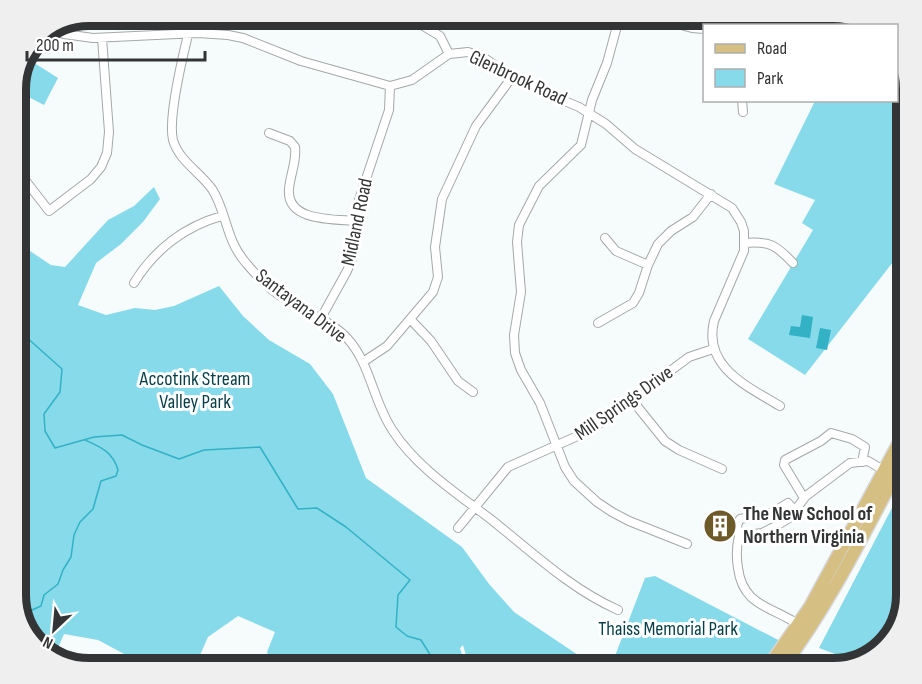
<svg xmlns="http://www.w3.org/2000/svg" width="922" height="684" viewBox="0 0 922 684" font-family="'Sofia Sans Condensed',sans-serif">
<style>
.green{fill:#86dae9}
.water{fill:#33b1c5}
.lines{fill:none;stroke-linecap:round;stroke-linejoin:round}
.stream{stroke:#33b1c5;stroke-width:1.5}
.minor-casing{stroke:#a4a8a9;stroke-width:10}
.primary-casing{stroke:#d6d6d7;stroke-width:15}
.minor{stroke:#fff;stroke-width:8}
.primary{stroke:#d6bf83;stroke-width:12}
.labels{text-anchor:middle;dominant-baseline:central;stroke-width:6;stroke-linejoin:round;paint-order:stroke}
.street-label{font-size:20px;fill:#333435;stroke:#fff}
.park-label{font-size:20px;fill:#063f48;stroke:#fff}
.poi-label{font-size:20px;font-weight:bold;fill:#333435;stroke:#fff;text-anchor:start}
.rim{fill:none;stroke:#333435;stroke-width:8}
</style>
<rect width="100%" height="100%" fill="#f6fbfc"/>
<path class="green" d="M28,59L58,78L44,105L15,90V84Z
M897,67L907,88V244L805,375L748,339L813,230L802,223L815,200L774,184L815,101L896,100Z
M154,187L160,199L143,222L121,244L96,263L78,305L106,315L135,308L155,310L174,306L219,286L243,316L269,340L310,364L333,394L366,478L462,547L489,584L514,612L575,653L604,669H476L468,662L463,645L460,648L465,665L469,669H306L291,660L283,669H274L267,652L275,632L238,616L208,637L200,655L172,667L141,663L98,640L64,634L54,657L44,654L15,600V241L51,265L65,267L108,220L134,206Z
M907,479V596L892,640L866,662L859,663L819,648Z
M655,576L782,642L764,669H610L645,578Z"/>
<path class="water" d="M802,315L813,317L810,338L789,335L791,326L800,327Z
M820,328L831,330L827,350L816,348Z"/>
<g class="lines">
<path class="stream" d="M15,327L62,369L60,392L44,414L45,431L55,448L94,437L122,435L142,445L179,459L204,450L260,447L298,509L317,508L346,527L410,580L398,595L396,627L407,636L421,640L431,656L432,669
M27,623L32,610L41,606L44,595L58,584L63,570L71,557L74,535L80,522L93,509L101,481L116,476L118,470C113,452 101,447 85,440"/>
<defs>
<path id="minor" d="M193,15C186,42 167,115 173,140C179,161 200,172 212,189C227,212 225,239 246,263C256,275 268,288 282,297C303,312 329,319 347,338C371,364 373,402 393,431C417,468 458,494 493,521C533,553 571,589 618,610
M405,15L440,36L449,54
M620,15L607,63L592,100L581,145L539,186L519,225L517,242L521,292L514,335L515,353L521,370L540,403L565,467L574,481L597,502L612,512L629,521L687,544
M644,15L692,28L704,29
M732,26C758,18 781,13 806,26
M51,29L64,34L93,38L198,33L228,35L243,38L301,61L390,86L412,80L449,54L468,52L483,57L519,82L579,107L606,124L635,149L732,208L741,222L744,231V251L714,321C703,367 747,386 780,406
M742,100L743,112
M269,133L290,141L295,147C297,161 290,175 289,189C286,222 334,219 356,221
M15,167L49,211L91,179L101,167L107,153L109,132L102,38
M605,238L616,251L648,265
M745,243C770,241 776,245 793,263
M134,283C154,250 185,226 222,216
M321,318L347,271L352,259L357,206L389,110L390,86
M411,320L431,341L458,381L473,392
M598,323L633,303L639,293L648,265L658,244L671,231L693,217L711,194
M363,362L387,346L433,292L438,277L435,247L442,199L476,126L512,77
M900,375L897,363L907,334
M632,400L665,441L679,450L722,469
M804,498L784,465L785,460L821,441L831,433L852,439L865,447L862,462
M458,528L508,467L591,430L689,357L713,349
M739,536L737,525L740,519L772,513L788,503L795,511
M799,625C772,606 743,607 738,568C736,556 736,548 739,536L762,533L776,526L789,518L806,496L850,463L868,461L887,472"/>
<path id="primary" d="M767,669L810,607L907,428
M781,669C831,603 868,525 907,452"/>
</defs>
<use href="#minor" class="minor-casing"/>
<use href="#primary" class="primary-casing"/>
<use href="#minor" class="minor"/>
<use href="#primary" class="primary"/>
</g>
<defs>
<symbol id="building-disc" viewBox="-11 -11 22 22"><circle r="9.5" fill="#6e5a29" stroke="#fff"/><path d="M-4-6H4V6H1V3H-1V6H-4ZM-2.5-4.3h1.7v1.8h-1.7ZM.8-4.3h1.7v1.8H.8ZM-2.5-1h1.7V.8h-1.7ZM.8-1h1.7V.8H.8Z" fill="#fff"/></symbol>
</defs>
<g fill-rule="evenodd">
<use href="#building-disc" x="701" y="507" width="38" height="38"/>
</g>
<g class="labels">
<g class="street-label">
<text transform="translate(518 78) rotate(25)">Glenbrook Road</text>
<text transform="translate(357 222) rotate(-78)">Midland Road</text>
<text transform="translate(301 306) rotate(37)">Santayana Drive</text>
<text transform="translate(624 403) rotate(-35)">Mill Springs Drive</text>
</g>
<g class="park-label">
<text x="195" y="379">Accotink Stream<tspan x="195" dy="23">Valley Park</tspan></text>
<text x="668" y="629">Thaiss Memorial Park</text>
</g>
<g class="poi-label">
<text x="743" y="514">The New School of<tspan x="743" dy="23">Northern Virginia</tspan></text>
</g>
</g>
<path d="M0 0H922V684H0ZM89 26H833A63 63 0 0 1 896 89V595A63 63 0 0 1 833 658H89A63 63 0 0 1 26 595V89A63 63 0 0 1 89 26Z" fill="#efefef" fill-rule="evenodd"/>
<path class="rim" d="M89 26H833A63 63 0 0 1 896 89V595A63 63 0 0 1 833 658H89A63 63 0 0 1 26 595V89A63 63 0 0 1 89 26Z"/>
<rect x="703" y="24" width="195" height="78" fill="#ffffff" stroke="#adaeae" stroke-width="1.5"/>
<rect x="715" y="44" width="30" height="9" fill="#d6bf83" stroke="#adaeae" stroke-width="1.5"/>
<text x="757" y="54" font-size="18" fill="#333435">Road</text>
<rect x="715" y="69" width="30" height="18" fill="#86dae9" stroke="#adaeae" stroke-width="1.5"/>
<text x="757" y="84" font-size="18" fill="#333435">Park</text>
<g transform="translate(54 630) rotate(206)" stroke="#ffffff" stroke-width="4.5" paint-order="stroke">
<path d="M0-4.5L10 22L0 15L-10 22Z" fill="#333435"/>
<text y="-9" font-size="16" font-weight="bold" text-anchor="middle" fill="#333435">N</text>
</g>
<path d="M27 51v9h178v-9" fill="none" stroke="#333435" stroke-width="3"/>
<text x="36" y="51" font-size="18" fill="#333435" stroke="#ffffff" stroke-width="4.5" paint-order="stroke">200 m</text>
</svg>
